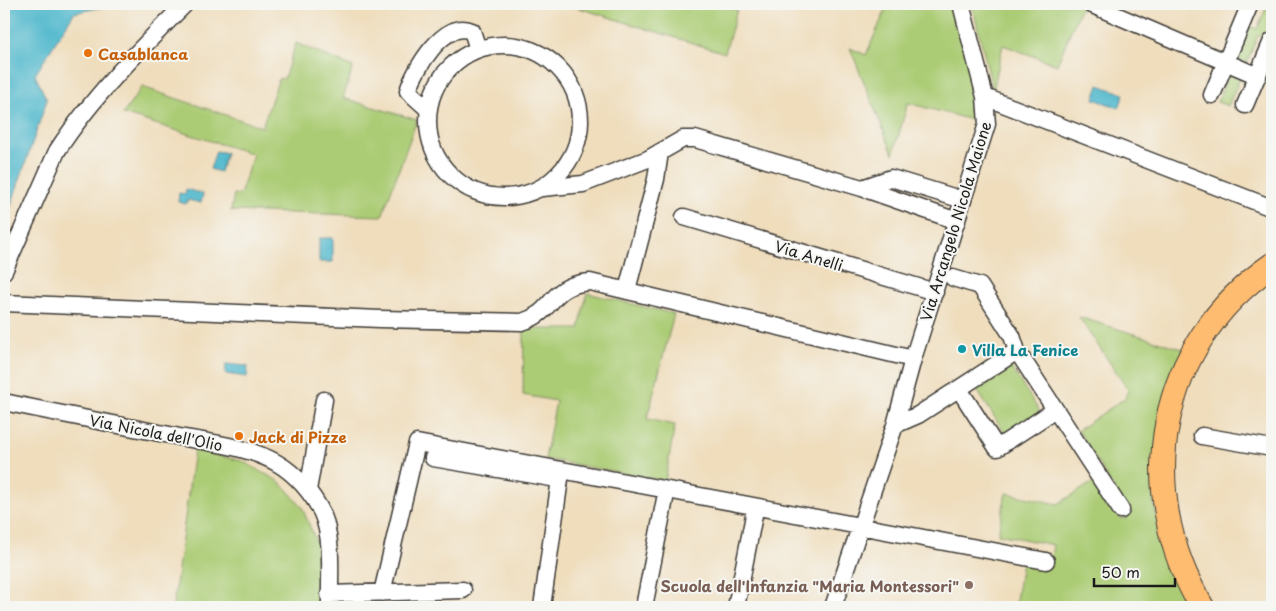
<svg xmlns="http://www.w3.org/2000/svg" width="1276" height="611" viewBox="0 0 1276 611" font-family="'Playpen Sans',sans-serif">
<style>
.green{fill:#abcc74;stroke:#647448}
.water{fill:#4eb7cc;stroke:#356a74}
.lines{fill:none;stroke-linecap:round;stroke-linejoin:round}
.minor-casing{stroke:#3c3934;stroke-width:19}
.highway-casing{stroke:#3c3934;stroke-width:26}
.minor{stroke:#fff;stroke-width:16}
.highway{stroke:#fdbc6f;stroke-width:24}
.food-dot{fill:#e8710a;stroke:#f6f6f2;stroke-width:2}
.culture-dot{fill:#0f9aa8;stroke:#f6f6f2;stroke-width:2}
.education-dot{fill:#8d6e63;stroke:#f6f6f2;stroke-width:2}
.labels{text-anchor:middle;dominant-baseline:central;stroke-width:4;stroke-linejoin:round;paint-order:stroke}
.food-label{font-size:15px;font-weight:bold;fill:#c56008;stroke:#f6f6f2;text-anchor:start}
.street-label{font-size:15px;fill:#1c1c1c;stroke:#f6f6f2}
.culture-label{font-size:15px;font-weight:bold;fill:#0d838f;stroke:#f6f6f2;text-anchor:start}
.education-label{font-size:15px;font-weight:bold;fill:#785e54;stroke:#f6f6f2;text-anchor:end}
</style>
<rect width="100%" height="100%" fill="#f6f6f2"/>
<filter id="ink" filterUnits="userSpaceOnUse"><feTurbulence type="fractalNoise" baseFrequency=".02" numOctaves="2"/><feDisplacementMap in="SourceGraphic" scale="10" xChannelSelector="R" yChannelSelector="G"/><feConvolveMatrix kernelMatrix="1 2 1 2 8 2 1 2 1" color-interpolation-filters="sRGB"/></filter>
<filter id="wash" filterUnits="userSpaceOnUse"><feTurbulence type="fractalNoise" baseFrequency=".0096" numOctaves="4" result="noise"/><feDisplacementMap in="SourceGraphic" scale="20" xChannelSelector="R" yChannelSelector="G"/><feGaussianBlur stdDeviation="1.12" result="paint"/><feColorMatrix in="noise" values="0 0 0 0 0 0 0 0 0 0 0 0 0 0 0 0 0 1.4 0 .05"/><feComposite in="paint" operator="in"/></filter>
<g filter="url(#wash)">
<rect width="100%" height="100%" fill="#efddbc"/>
<path class="green" d="M566,4H719L737,10L725,53Z
M888,4H952L965,49L979,122L908,103L893,154L850,48L866,55Z
M972,4H1082L1057,65L1003,45L993,91Z
M1268,4H1272V23L1266,38L1258,35L1247,63L1236,58L1250,26L1257,29Z
M296,43L353,67L343,98L417,120L382,216L231,211L234,194L240,195L253,154L123,114L142,87L262,127L279,78L284,79Z
M1230,71L1241,76L1228,106L1217,102Z
M587,293L674,314L647,419L675,425L665,481L545,459L556,401L523,395L524,329H579Z
M1079,317L1186,350L1153,480L1154,504L1164,548L1173,574L1191,607H1015L1022,563L1049,568L1053,545L998,534L1006,493L1058,504L1095,481L1120,518L1126,519L1124,505L1078,430L1125,398L1128,390Z
M1009,364L1040,412L1006,435L975,387Z
M194,450L242,461L280,482L302,507L317,544L318,607H173Z"/>
<path class="water" d="M4,4H117L74,13L35,75L47,100L4,226Z
M1099,85L1124,94L1119,108L1094,99Z
M216,151L226,153L220,172L210,169Z
M186,189L203,194L201,203L188,200L186,204L178,202L179,193L185,194Z
M319,238H333V262H319Z
M226,364L248,366L247,377L225,374Z"/>
</g>
<g filter="url(#ink)">
<g class="lines">
<defs>
<path id="minor" d="M1090,4L1258,76
M428 121a76 76 0 1 1 152 0a76 76 0 1 1-152 0Z
M1212,95L1250,4
M985,97L1272,208
M1245,105L1272,41
M428,109L408,91C415,69 444,19 472,31L478,49
M542,188L583,184L648,159L683,139H695L862,188L957,221
M862,188L891,178L963,200
M684,217L935,292
M4,271L57,151C92,97 140,49 185,4
M953,278L980,286L1012,336L1017,351L1121,510
M627,290L656,179L660,152
M4,303L380,319L522,322C556,312 548,285 590,282L913,359
M959,389L997,448L1055,410
M4,402C61,414 118,425 175,436C209,443 247,446 277,463C296,474 313,494 322,513C334,541 329,578 330,607
M895,425L918,415L1017,351
M1202,436L1272,448
M433,458L557,479
M308,490L324,400
M382,593L417,443L1046,561
M329,594L463,590
M542,607L560,479
M644,607L665,499
M736,607L754,515
M833,607L895,425L913,359L987,124L985,97L961,4"/>
<path id="highway" d="M1202,607C1132,489 1157,345 1272,265"/>
</defs>
<use href="#minor" class="minor-casing"/>
<use href="#highway" class="highway-casing"/>
<use href="#minor" class="minor"/>
<use href="#highway" class="highway"/>
</g>
</g>
<g class="food-dot">
<circle cx="88" cy="53" r="5"/>
<circle cx="239" cy="436" r="5"/>
</g>
<circle class="culture-dot" cx="962" cy="349" r="5"/>
<circle class="education-dot" cx="969" cy="585" r="5"/>
<g class="labels">
<g class="food-label">
<text x="98" y="53">Casablanca</text>
<text x="249" y="436">Jack di Pizze</text>
</g>
<g class="street-label">
<text transform="translate(955 221) rotate(-73)">Via Arcangelo Nicola Maione</text>
<text transform="translate(809 255) rotate(17)">Via Anelli</text>
<text transform="translate(156 432) rotate(11)">Via Nicola dell'Olio</text>
</g>
<g class="culture-label">
<text x="972" y="349">Villa La Fenice</text>
</g>
<g class="education-label">
<text x="959" y="585">Scuola dell'Infanzia "Maria Montessori"</text>
</g>
</g>
<rect width="1276" height="611" fill="none" stroke="#f6f6f2" stroke-width="20"/>
<path d="M1094 578v8h81v-8" fill="none" stroke="#1c1c1c" stroke-width="2.5"/>
<text x="1101" y="578" font-size="15" fill="#1c1c1c" stroke="#f6f6f2" stroke-width="4" paint-order="stroke">50 m</text>
</svg>
